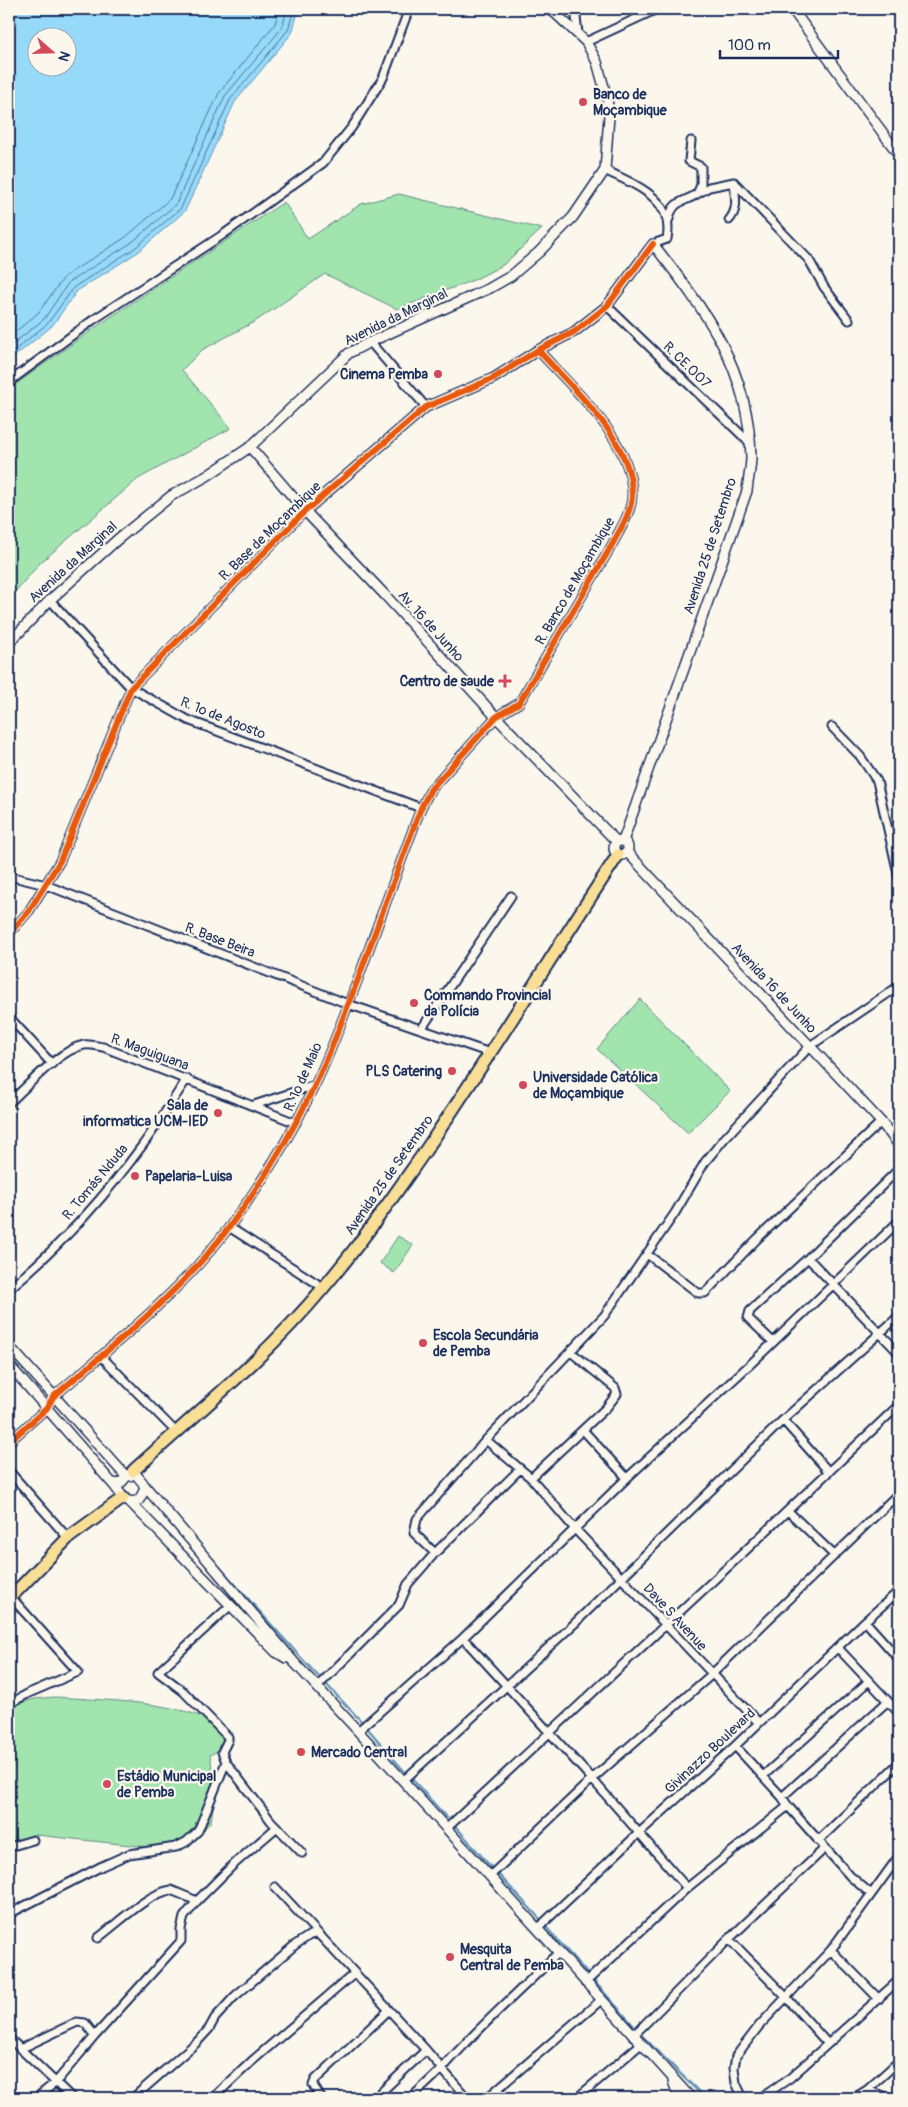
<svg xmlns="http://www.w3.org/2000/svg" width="908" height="2107" viewBox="0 0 908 2107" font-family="Pangolin,sans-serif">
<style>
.green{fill:#a2e4ae;stroke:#5e8a86}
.water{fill:#96d9f8;stroke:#6595ba;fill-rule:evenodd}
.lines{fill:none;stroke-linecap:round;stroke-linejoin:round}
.shore{stroke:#4c739c;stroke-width:1}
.stream{stroke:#6595ba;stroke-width:2.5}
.minor-casing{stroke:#1b2f5e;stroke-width:11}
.tertiary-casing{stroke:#1b2f5e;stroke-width:12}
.trunk-casing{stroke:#1b2f5e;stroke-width:15}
.minor{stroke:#fbf7ec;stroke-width:7}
.tertiary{stroke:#fbf7ec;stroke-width:9}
.trunk{stroke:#f9df96;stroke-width:11}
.cycleway-casing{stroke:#fbf7ec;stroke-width:9}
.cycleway{stroke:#e8590c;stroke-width:6}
.poi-dot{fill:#d1495b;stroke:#fbf7ec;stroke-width:2}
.labels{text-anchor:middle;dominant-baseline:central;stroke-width:4.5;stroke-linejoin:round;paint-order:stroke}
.poi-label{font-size:14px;font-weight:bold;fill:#1b2f5e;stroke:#fbf7ec;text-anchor:start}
.street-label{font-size:14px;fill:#1b2f5e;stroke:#fbf7ec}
</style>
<rect width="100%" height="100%" fill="#fbf7ec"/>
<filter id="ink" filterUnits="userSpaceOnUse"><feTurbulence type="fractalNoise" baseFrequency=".02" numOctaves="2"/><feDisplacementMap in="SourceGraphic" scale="10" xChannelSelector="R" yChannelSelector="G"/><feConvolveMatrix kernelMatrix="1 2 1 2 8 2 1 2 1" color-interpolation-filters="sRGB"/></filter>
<g filter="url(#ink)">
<path class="green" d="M399,194L542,229L503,265L476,279L397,309L325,274L256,321L202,350L182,370L231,428L138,479L40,563L9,599V389L100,324L284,202L308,239L361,204Z
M640,999L730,1091L688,1133L597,1049Z
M398,1236L413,1245L394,1273L380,1263Z
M56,1697C94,1700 191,1701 216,1726C221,1731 225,1739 229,1745L210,1755L216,1790L211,1821L201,1833L167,1849L36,1835L9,1843V1710C23,1699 39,1698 56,1697Z"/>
<path class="water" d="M9,9H299L292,33L235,102L185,211L138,252L77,291L52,326L9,361ZM38,38H68V68H38Z"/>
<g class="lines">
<path class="shore" d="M9,337L38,313L65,276L126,237L170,199L219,93L275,24L279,9
M9,347L44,319L69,282L131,243L176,204L225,96L282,28L287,9
M9,355L48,323L74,287L135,248L181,208L230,100L288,30L294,9"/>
<path class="stream" d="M219,1567C253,1603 284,1640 318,1676
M324,1682L363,1723
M368,1729L405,1772
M412,1779L447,1818
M457,1828L491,1867
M498,1874L539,1918
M546,1927L633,2025
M640,2034L705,2098"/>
<defs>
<path id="minor" d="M575,9L578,33
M586,42L657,9
M605,170C635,185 675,198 667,239L653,244
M697,194L709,187L734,182L809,260L824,287L849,320
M669,219C673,200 683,203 697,194L701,185V167L689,161L691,141
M729,220C739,209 735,196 734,182
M607,306L750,443
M370,342L426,407
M9,382L93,320L224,234L323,163L352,127L383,78L409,9
M50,600L131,688L188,720L421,808
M832,727L860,756L877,781L899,878
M9,876L46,885L348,1004L490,1053
M9,934L29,911L60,861L131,688L305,511
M9,1017L52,1064
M422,1028L511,896
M9,1103C28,1086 59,1050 84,1045C89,1044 97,1046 103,1047L296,1123
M254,1105L315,1085
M229,1227L324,1288
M647,1254L698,1293H705L757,1239L881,1122
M808,1258L899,1353
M9,1289C59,1247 104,1198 142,1146C158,1124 172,1101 187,1079
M773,1342L748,1318L750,1311L808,1258L899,1169
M101,1356L176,1432
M783,1420L829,1472
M583,1430L627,1478
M486,1440L531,1478L574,1528L758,1722
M9,1442L47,1408L53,1397C115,1344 181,1292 230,1226C262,1183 291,1135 314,1087C331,1053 343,1017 357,982C378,924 399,866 421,808L431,789L496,717L519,703L612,545C619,531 632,512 632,495C633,440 572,388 538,350
M9,1471L68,1538
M531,1478L606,1408L617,1394L615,1388L571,1352
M788,1511L834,1555
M435,1553L414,1533L417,1519L486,1440L604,1316L675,1213L705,1162L724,1139L810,1046L899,986
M865,1621L899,1659
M463,1638L592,1779L687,1888
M838,1648L899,1713
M317,1687L399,1605L408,1584L435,1553L520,1469
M9,1704L29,1693L78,1672L11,1597
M358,1731L463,1638L627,1478L758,1357L899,1221
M735,1746L782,1797
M226,1762L271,1821L302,1853
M763,1776L869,1681
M403,1781L574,1624L783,1420L899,1316
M788,1806L782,1797L888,1701
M447,1828L744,1552L899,1405
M818,1841L899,1763
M9,1847L33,1840
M490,1876L592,1779L711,1675L899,1493
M275,1887L426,2050
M9,1914L102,1866L129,1854L176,1847L186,1842L198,1831L226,1762L222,1752L228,1740V1737L183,1691L158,1672L231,1605
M537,1929L639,1833L735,1746L865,1621L899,1591
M98,1938C117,1924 148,1893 171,1890L197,1901
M729,1939L787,1998L828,2044
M831,1950L879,1999
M585,1983L687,1888L788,1806L850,1876L871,1894
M633,2036L729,1939L824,1849
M9,2038L72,2098
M20,2049L77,2022L85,2023L95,2036
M867,2090L888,2098
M36,2098L56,2082L95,2036L181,1941V1929L184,1917L197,1901L233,1865L277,1827
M133,2098L197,2042L209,2029L215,2018L234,1997L295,1945L310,1935L315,1934L321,1936
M213,2098L252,2061L355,1973
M321,2098L313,2085L315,2080L389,2010
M375,2098L426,2050L442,2069C478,2027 519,1992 558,1953
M411,2098L442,2069L467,2098
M487,2098L601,2000
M577,2098L641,2044
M743,2098L736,2083L734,2068L736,2056L759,2026L831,1950L899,1856
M760,2098L790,2078L899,1980
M854,2098L867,2090L899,2061"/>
<path id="tertiary" d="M792,9L899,155
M250,447L305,511L385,595L496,717L617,842
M305,511L426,407L494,378L538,350L574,332L607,306L653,244C706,311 749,368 751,457C751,468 748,480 747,491L623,841
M9,643L50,600L118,539L171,496L207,476L250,447L349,353L370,342L490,288L511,276L539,252L573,217L605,170L609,116L607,98L597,62L586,42L555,13L547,9
M614 848a7 7 0 1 1 14 0a7 7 0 1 1-14 0Z
M627,852L810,1046L881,1122L899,1145
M9,1346L124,1474
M9,1365L112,1483
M133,1471L143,1483L145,1489L139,1500C124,1506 121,1492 112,1483L120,1484L126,1477L124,1474L130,1476Z
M144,1485L293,1661L358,1731L691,2098
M130,1502L276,1652L286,1658
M673,2081L679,2098"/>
<path id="trunk" d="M133,1471C198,1412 267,1356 324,1287C359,1246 390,1201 421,1157C489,1058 552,955 618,855
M9,1599L68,1538L123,1498"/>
</defs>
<use href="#minor" class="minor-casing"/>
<use href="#tertiary" class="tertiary-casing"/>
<use href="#trunk" class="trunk-casing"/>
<use href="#minor" class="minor"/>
<use href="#tertiary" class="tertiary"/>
<use href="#trunk" class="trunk"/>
<defs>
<path id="cycleway" d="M9,934L29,911L60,861L131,688L305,511L426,407L494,378L538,350L574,332L607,306L653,244
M9,1442L47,1408L53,1397C115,1344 181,1292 230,1226C262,1183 291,1135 314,1087C331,1053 343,1017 357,982C378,924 399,866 421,808L431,789L496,717L519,703L612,545C619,531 632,512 632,495C633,440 572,388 538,350"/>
</defs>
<use href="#cycleway" class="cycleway-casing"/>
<use href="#cycleway" class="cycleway"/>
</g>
</g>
<g class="poi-dot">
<circle cx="583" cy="102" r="5"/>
<circle cx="438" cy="374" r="5"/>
<path d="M502.5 673.5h5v5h5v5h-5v5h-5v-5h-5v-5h5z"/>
<circle cx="414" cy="1003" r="5"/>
<circle cx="452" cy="1071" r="5"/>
<circle cx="523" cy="1085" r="5"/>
<circle cx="218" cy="1113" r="5"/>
<circle cx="135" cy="1176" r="5"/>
<circle cx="423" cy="1343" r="5"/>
<circle cx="301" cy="1752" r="5"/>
<circle cx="107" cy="1784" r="5"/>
<circle cx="450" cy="1957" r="5"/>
</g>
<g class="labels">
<g class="poi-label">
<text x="593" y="94">Banco de<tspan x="593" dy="16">Moçambique</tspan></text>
<text x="428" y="374" text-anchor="end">Cinema Pemba</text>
<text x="494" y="681" text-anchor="end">Centro de saude</text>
<text x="424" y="995">Commando Provincial<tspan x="424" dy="16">da Polícia</tspan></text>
<text x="442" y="1071" text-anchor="end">PLS Catering</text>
<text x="533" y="1077">Universidade Católica<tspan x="533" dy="16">de Moçambique</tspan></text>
<text x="208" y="1105" text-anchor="end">Sala de<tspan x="208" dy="16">informatica UCM-IED</tspan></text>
<text x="145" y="1176">Papelaria-Luisa</text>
<text x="433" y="1335">Escola Secundária<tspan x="433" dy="16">de Pemba</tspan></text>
<text x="311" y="1752">Mercado Central</text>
<text x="117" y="1776">Estádio Municipal<tspan x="117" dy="16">de Pemba</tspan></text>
<text x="460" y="1949">Mesquita<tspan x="460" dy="16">Central de Pemba</tspan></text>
</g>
<g class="street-label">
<text transform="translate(396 317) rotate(-26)">Avenida da Marginal</text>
<text transform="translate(687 365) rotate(44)">R. CE.007</text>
<text transform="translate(270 531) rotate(-44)">R. Base de Moçambique</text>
<text transform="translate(710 546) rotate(-72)">Avenida 25 de Setembro</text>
<text transform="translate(73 562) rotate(-42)">Avenida da Marginal</text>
<text transform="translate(575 581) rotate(-60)">R. Banco de Moçambique</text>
<text transform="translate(431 626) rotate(48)">Av. 16 de Junho</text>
<text transform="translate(223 718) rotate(22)">R. 1º de Agosto</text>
<text transform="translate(220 940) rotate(21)">R. Base Beira</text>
<text transform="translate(774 988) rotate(47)">Avenida 16 de Junho</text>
<text transform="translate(150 1052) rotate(20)">R. Maguiguana</text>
<text transform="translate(303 1077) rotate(-66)">R. 1º de Maio</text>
<text transform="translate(389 1175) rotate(-55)">Avenida 25 de Setembro</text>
<text transform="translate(95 1182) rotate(-50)">R. Tomás Nduda</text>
<text transform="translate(675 1617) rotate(47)">Dave S Avenue</text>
<text transform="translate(710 1751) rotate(-43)">Givinazzo Boulevard</text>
</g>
</g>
<rect width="908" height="2107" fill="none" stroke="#fbf7ec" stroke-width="30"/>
<rect x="15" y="15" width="878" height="2077" fill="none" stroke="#1b2f5e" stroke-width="2" filter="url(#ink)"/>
<g transform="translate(52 52) rotate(110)"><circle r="24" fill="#fbf7ec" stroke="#a1a7b3"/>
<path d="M0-4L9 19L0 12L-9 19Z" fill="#d1495b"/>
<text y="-8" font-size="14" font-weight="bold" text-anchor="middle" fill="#1b2f5e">N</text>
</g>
<path d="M720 50v8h118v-8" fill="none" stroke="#1b2f5e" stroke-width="2.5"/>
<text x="728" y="50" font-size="15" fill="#1b2f5e" stroke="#fbf7ec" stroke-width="4" paint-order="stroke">100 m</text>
</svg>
